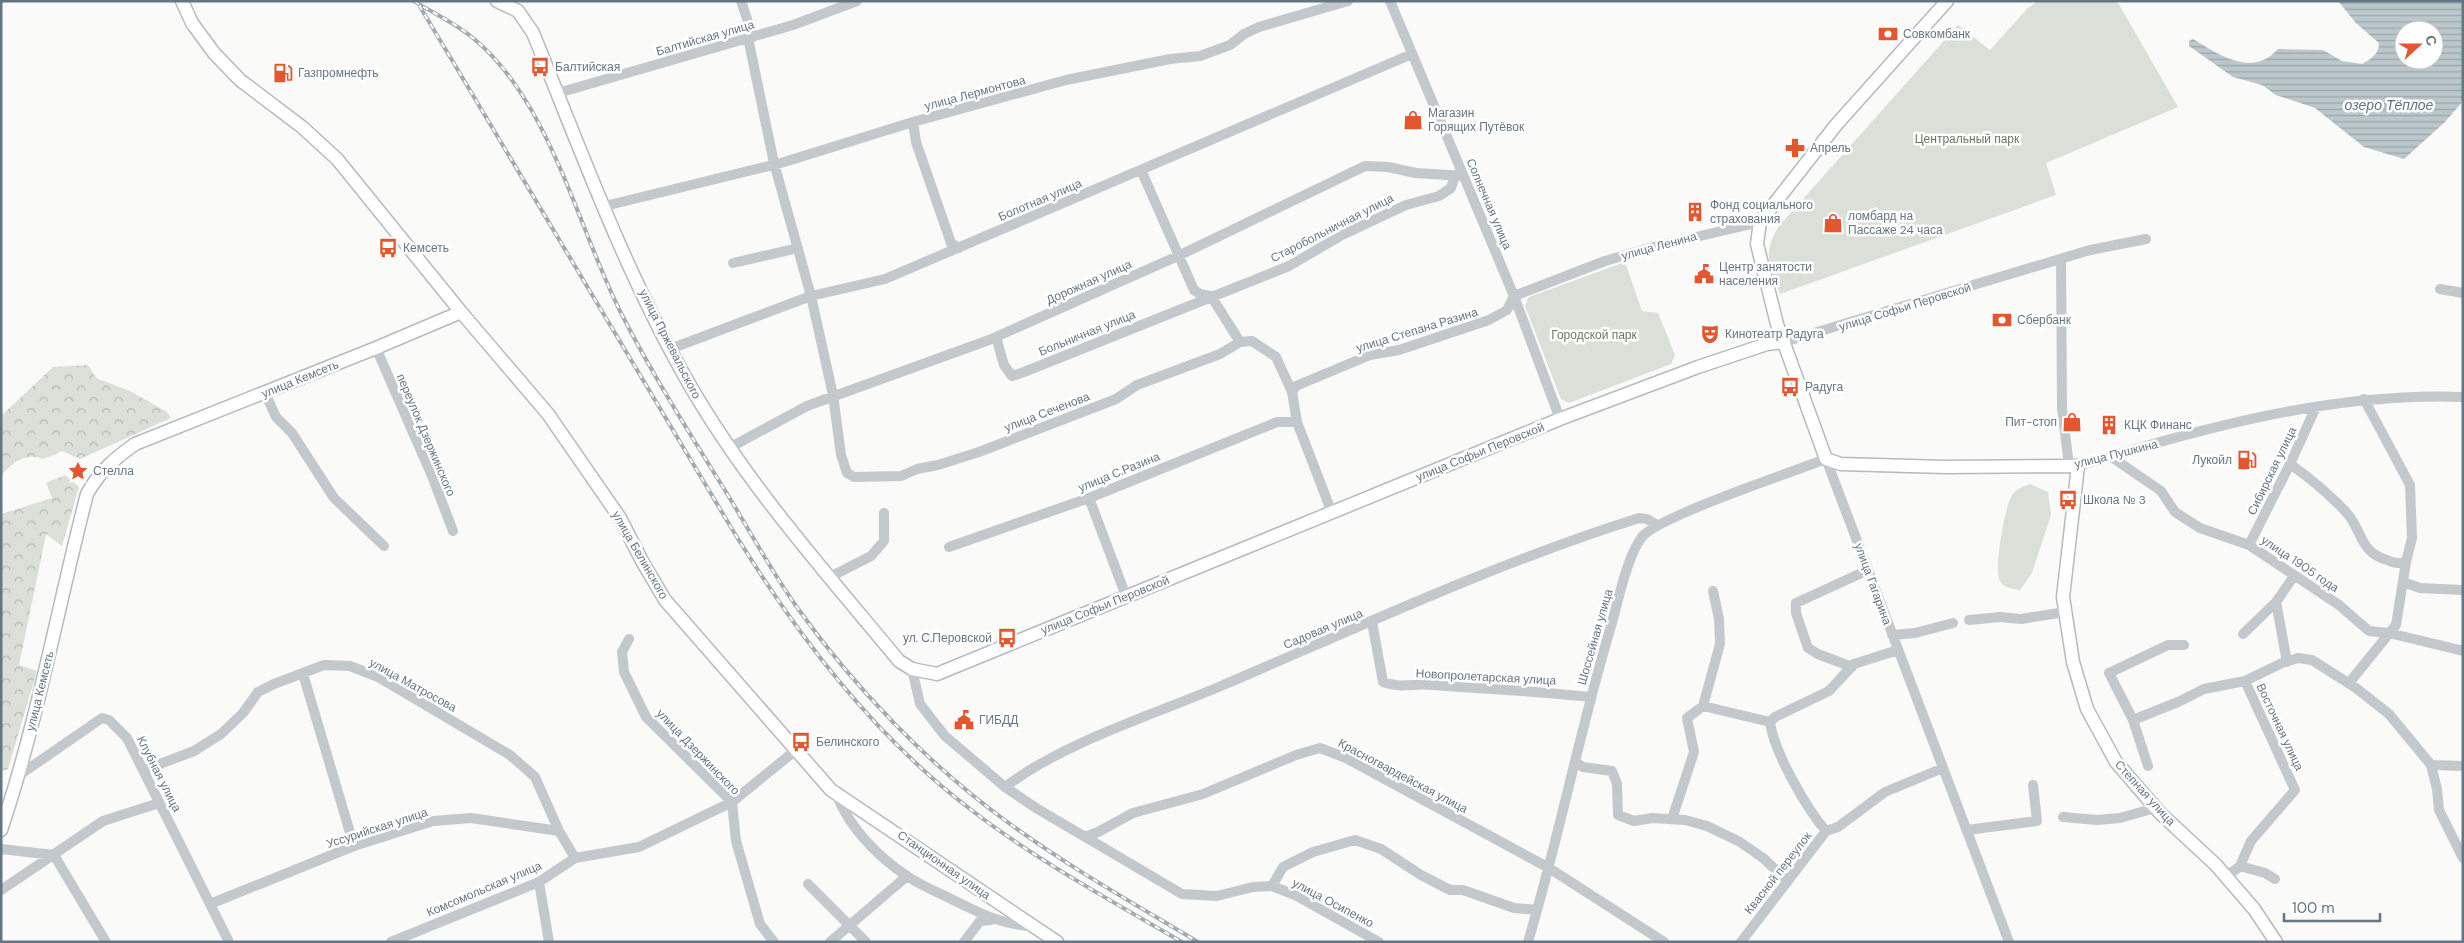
<svg xmlns="http://www.w3.org/2000/svg" width="2464" height="943" viewBox="0 0 2464 943" font-family="'DM Sans',sans-serif">
<style>
.green{fill:#dadfd7}
.forest{fill:url(#forest-crowns)}
.water{fill:url(#water-rules);fill-rule:evenodd}
.lines{fill:none;stroke-linecap:round;stroke-linejoin:round}
.major-casing{stroke:#b5babe;stroke-width:15}
.minor{stroke:#c3c8cc;stroke-width:10}
.major{stroke:#fff;stroke-width:12}
.rail-casing{stroke:#a2aab0;stroke-width:4}
.rail{stroke:#fff;stroke-width:2;stroke-dasharray:5.5;stroke-linecap:butt}
.labels{text-anchor:middle;dominant-baseline:central;stroke-width:5;stroke-linejoin:round;paint-order:stroke}
.poi-label{font-size:12px;fill:#657683;stroke:#fff;text-anchor:start}
.street-label{font-size:12px;fill:#657683;stroke:#fff}
.park-label{font-size:12px;fill:#687a64;stroke:#fff}
.water-label{font-size:14px;font-style:italic;fill:#60757c;stroke:#fff}
</style>
<defs>
<pattern id="forest-crowns" width="20" height="18" patternUnits="userSpaceOnUse" patternTransform="scale(1.25)"><rect width="20" height="18" fill="#dadfd7"/><path d="M2 6a3 3 0 1 1 6 0M12 15a3 3 0 1 1 6 0" fill="none" stroke="#b4b9b4"/></pattern>
<pattern id="water-rules" width="6" height="5" patternUnits="userSpaceOnUse" patternTransform="scale(1.25)"><rect width="6" height="5" fill="#bbc7cb"/><path d="M0 2.5h6" fill="none" stroke="#9ca6aa"/></pattern>
</defs>
<rect width="100%" height="100%" fill="#fafaf8"/>
<path class="green" d="M2037,1H2117L2178,107L2046,163L2056,195L1780,294C1769,263 1762,255 1779,226L1958,25L1990,50L2027,9Z
M1625,262L1642,311L1658,313L1675,355L1671,364L1569,403L1561,399L1525,306L1529,297Z
M2030,484L2048,492L2051,515L2032,573L2020,590C2013,589 2004,588 2000,581C1993,571 2005,508 2011,497C2015,489 2023,487 2030,484Z"/>
<path class="forest" d="M88,365L96,378L130,391L167,412L171,418L80,459L62,451L43,459C26,452 11,463 1,476V416L53,367Z
M65,475L79,487L62,546L46,534L19,665L37,671L8,769L1,771V514L52,498L46,483Z"/>
<path class="water" d="M2338,1H2463V101L2445,122L2404,159L2364,147L2315,108L2276,95L2262,85L2233,77L2189,46V41L2193,39C2220,55 2252,78 2278,49L2323,50L2342,61L2362,64C2371,59 2379,54 2379,43L2356,23ZM2404,30H2434V60H2404Z"/>
<g class="lines">
<defs>
<path id="major" d="M182,1L192,23L214,53L240,80L302,127L337,159L461,312L548,414L620,518L642,561L665,600L831,790L1057,942
M497,1L518,11L533,33C580,148 623,267 684,375C743,480 823,569 899,661L912,669L937,674L1560,419L1698,367L1767,344L1784,342
M1947,1L1836,125L1760,222L1757,244L1777,324L1826,459L1841,464L1945,467L2078,466L2063,597L2073,662L2087,709L2116,762L2160,813L2216,865L2254,909L2276,942
M1,830C38,720 58,606 87,494C99,472 114,459 135,444L376,348L461,312"/>
</defs>
<use href="#major" class="major-casing"/>
<path class="minor" d="M741,1L753,37
M1390,1L1514,296L1560,419
M748,38L774,163L811,296L833,395L841,455L847,473L854,477L901,476L917,469L938,465L979,452L1116,399L1137,385L1220,354L1240,342
M558,93L793,25L857,1
M913,122L916,142L951,243L959,248
M1141,170L1194,290L1200,294L1210,296
M605,206L781,163L913,122L1066,80L1170,59L1200,56L1230,45L1244,34L1259,27L1348,1
M2061,259L2062,408L2069,466
M733,263L798,248
M2440,289L2463,293
M1211,296L1240,342L1252,341L1276,357L1292,392L1297,422L1332,513
M996,337L1004,365L1012,376L1024,372L1289,266L1342,235L1406,205L1439,196L1451,188L1455,175
M1784,342L2090,250L2146,239
M376,348L432,476L453,531
M670,349L811,296L885,279L1412,54
M1292,392L1296,386L1370,355L1399,350L1489,320L1507,310L1514,296L1605,261L1653,247L1760,222
M265,393L276,417L292,433L334,498L384,546
M729,448L807,406L989,340L1178,256L1365,166L1388,167L1416,173L1463,176
M2110,456L2161,491L2175,512L2200,528L2249,545L2339,605L2369,631L2389,633L2463,651
M2290,464C2310,478 2329,494 2346,512C2363,531 2359,552 2387,560C2394,563 2398,564 2406,562
M2078,466C2202,428 2332,392 2463,397
M1089,498L1126,596
M2249,545L2290,464L2316,407
M949,547L1089,498L1277,422H1297
M830,577L871,556L884,541V513
M2403,582L2420,588L2463,590
M1969,620L2000,617L2021,619L2065,612
M1372,622L1383,682C1403,689 1412,683 1432,685C1485,689 1537,691 1590,697
M2243,634L2276,602
M1892,635L1915,633L1953,623
M629,639L622,652L624,672L646,717L732,802L736,841L760,924L774,942
M2287,662L2276,602L2294,576
M1852,667L1818,654L1808,648L1796,613V603L1868,570
M912,669L920,704L945,736L1005,787L1036,808L1182,894L1217,896L1253,887L1272,886L1295,895L1379,942
M303,674L354,846
M2349,683L2396,625L2406,562L2412,538L2410,485L2364,399
M1703,706L1720,644L1719,619L1713,591
M2133,720L2109,673L2168,645H2184
M1770,722C1774,752 1806,808 1826,831
M1575,762L1583,767L1612,771L1617,784L1618,815L1634,821L1652,818L1685,820L1707,826L1740,842L1763,858L1788,881
M2431,765L2463,766
M2148,766L2133,720L2178,702L2204,689L2245,681L2282,663L2298,658L2312,660L2356,688L2389,714L2431,765L2437,789L2439,810L2463,858
M144,770L194,751L221,734L243,713L258,692L274,684L324,665L350,666L378,677L510,755L535,777L559,831L575,858
M18,776L102,718L109,720L127,738L229,942
M1005,787C1064,742 1153,715 1221,686C1359,627 1496,563 1639,518L1647,519L1657,525
M837,796C850,828 878,857 907,876C920,885 937,892 951,899C978,912 1001,925 1031,926
M2063,817L2097,820L2120,818L2155,808
M1672,819L1694,752L1687,718L1703,706L1770,722L1775,717L1829,691L1854,664L1898,650
M1967,830L2037,821L2033,785
M1085,837L1098,832L1133,813L1203,794L1296,755L1320,748L1346,758L1549,868L1664,942
M1,849L54,855L106,942
M2240,866L2265,873L2275,879
M2226,877L2240,866L2251,841L2295,790L2245,681
M539,882L549,942
M808,884L866,942
M1272,886L1283,867L1313,852L1355,840L1381,849L1421,875L1450,890H1463L1514,908L1537,910
M1,890L103,821L159,803
M210,904L354,846L433,821L471,818L559,831
M391,942L539,882L575,858L639,847L732,802L796,750
M830,942L907,876
M964,942L980,921L991,920
M1528,942C1559,837 1580,730 1611,626C1618,602 1627,556 1642,537C1657,517 1795,471 1826,459L2009,942
M1741,942L1826,831L1838,827L1885,792L1943,768"/>
<use href="#major" class="major"/>
<defs>
<path id="rail" d="M414,1C433,13 455,23 473,38C550,101 577,226 621,313C652,374 690,434 726,492C750,531 772,573 799,610C854,687 929,765 1006,821C1067,866 1133,903 1198,942
M419,5L735,534C798,636 873,735 970,809C1036,860 1110,900 1182,942"/>
</defs>
<use href="#rail" class="rail-casing"/>
<use href="#rail" class="rail"/>
</g>
<defs>
<symbol id="bank-bare" viewBox="-9 -9 18 18"><path d="M-6-4H6V4H-6ZM0-2.3a2.3 2.3 0 1 0 0 4.6a2.3 2.3 0 1 0 0-4.6Z" fill="#e4572e" stroke="#fff" stroke-width="2.5" paint-order="stroke"/></symbol>
<symbol id="bus-bare" viewBox="-9 -9 18 18"><path d="M-5-6H5V4H4V6H2V4H-2V6H-4V4H-5ZM-3.5-4V0h7V-4ZM-3.5 1.2v1.5H-2V1.2ZM2 1.2v1.5H3.5V1.2Z" fill="#e4572e" stroke="#fff" stroke-width="2.5" paint-order="stroke"/></symbol>
<symbol id="fuel-bare" viewBox="-9 -9 18 18"><path d="M-5.5-6h7V0h2V4h1.3V-2.5L3-4.5l.8-.8L6-3V5H2.5V1h-1V6h-7ZM-4.2-4.7v3.2H.2V-4.7Z" fill="#e4572e" stroke="#fff" stroke-width="2.5" paint-order="stroke"/></symbol>
<symbol id="shop-bare" viewBox="-9 -9 18 18"><path d="M-5-2.5h2.3a2.7 3.5 0 0 1 5.4 0H5L5.5 6h-11ZM-1.5-2.5h3a1.5 2.3 0 0 0-3 0Z" fill="#e4572e" stroke="#fff" stroke-width="2.5" paint-order="stroke"/></symbol>
<symbol id="pharmacy-bare" viewBox="-9 -9 18 18"><path d="M-2-6h4v4h4v4h-4v4h-4v-4h-4v-4h4Z" fill="#e4572e" stroke="#fff" stroke-width="2.5" paint-order="stroke"/></symbol>
<symbol id="building-bare" viewBox="-9 -9 18 18"><path d="M-4-6H4V6H1V3H-1V6H-4ZM-2.5-4.3h1.7v1.8h-1.7ZM.8-4.3h1.7v1.8H.8ZM-2.5-1h1.7V.8h-1.7ZM.8-1h1.7V.8H.8Z" fill="#e4572e" stroke="#fff" stroke-width="2.5" paint-order="stroke"/></symbol>
<symbol id="civic-bare" viewBox="-9 -9 18 18"><path d="M-.6-6.5H3V-4.5H.6V-3L4-1V1h2V6H-6V1h2V-1L-.6-3ZM-1.2 2.5V6h2.4V2.5Z" fill="#e4572e" stroke="#fff" stroke-width="2.5" paint-order="stroke"/></symbol>
<symbol id="theatre-bare" viewBox="-9 -9 18 18"><path d="M-5-5.5Q0-4 5-5.5V0Q5 5 0 6Q-5 5-5 0ZM-3.3-2.5H-1v1.5H-3.3ZM1-2.5H3.3v1.5H1ZM-2.8 1Q0 5.5 2.8 1Z" fill="#e4572e" stroke="#fff" stroke-width="2.5" paint-order="stroke"/></symbol>
<symbol id="sight-bare" viewBox="-9 -9 18 18"><path d="M0-6L1.8-2.2L6-1.7L2.9 1.2L3.7 5.4L0 3.3L-3.7 5.4L-2.9 1.2L-6-1.7L-1.8-2.2Z" fill="#e4572e" stroke="#fff" stroke-width="2.5" paint-order="stroke"/></symbol>
</defs>
<g fill-rule="evenodd">
<use href="#bank-bare" x="1874" y="20" width="28" height="28"/>
<use href="#bus-bare" x="526" y="53" width="28" height="28"/>
<use href="#fuel-bare" x="269" y="59" width="28" height="28"/>
<use href="#shop-bare" x="1399" y="106" width="28" height="28"/>
<use href="#pharmacy-bare" x="1781" y="134" width="28" height="28"/>
<use href="#building-bare" x="1681" y="198" width="28" height="28"/>
<use href="#shop-bare" x="1819" y="209" width="28" height="28"/>
<use href="#bus-bare" x="374" y="234" width="28" height="28"/>
<use href="#civic-bare" x="1690" y="260" width="28" height="28"/>
<use href="#bank-bare" x="1988" y="306" width="28" height="28"/>
<use href="#theatre-bare" x="1696" y="320" width="28" height="28"/>
<use href="#bus-bare" x="1776" y="373" width="28" height="28"/>
<use href="#shop-bare" x="2058" y="408" width="28" height="28"/>
<use href="#building-bare" x="2095" y="411" width="28" height="28"/>
<use href="#fuel-bare" x="2233" y="446" width="28" height="28"/>
<use href="#sight-bare" x="64" y="457" width="28" height="28"/>
<use href="#bus-bare" x="2054" y="486" width="28" height="28"/>
<use href="#bus-bare" x="993" y="624" width="28" height="28"/>
<use href="#civic-bare" x="950" y="706" width="28" height="28"/>
<use href="#bus-bare" x="787" y="728" width="28" height="28"/>
</g>
<g class="labels">
<g class="poi-label">
<text x="1903" y="34">Совкомбанк</text>
<text x="555" y="67">Балтийская</text>
<text x="298" y="73">Газпромнефть</text>
<text x="1428" y="113">Магазин<tspan x="1428" dy="14">Горящих Путёвок</tspan></text>
<text x="1810" y="148">Апрель</text>
<text x="1710" y="205">Фонд социального<tspan x="1710" dy="14">страхования</tspan></text>
<text x="1848" y="216">ломбард на<tspan x="1848" dy="14">Пассаже 24 часа</tspan></text>
<text x="403" y="248">Кемсеть</text>
<text x="1719" y="267">Центр занятости<tspan x="1719" dy="14">населения</tspan></text>
<text x="2017" y="320">Сбербанк</text>
<text x="1725" y="334">Кинотеатр Радуга</text>
<text x="1805" y="387">Радуга</text>
<text x="2057" y="422" text-anchor="end">Пит-стоп</text>
<text x="2124" y="425">КЦК Финанс</text>
<text x="2232" y="460" text-anchor="end">Лукойл</text>
<text x="93" y="471">Стелла</text>
<text x="2083" y="500">Школа № 3</text>
<text x="992" y="638" text-anchor="end">ул. С.Перовской</text>
<text x="979" y="720">ГИБДД</text>
<text x="816" y="742">Белинского</text>
</g>
<g class="street-label">
<text transform="translate(705 38) rotate(-16)">Балтийская улица</text>
<text transform="translate(975 93) rotate(-15)">улица Лермонтова</text>
<text transform="translate(1040 200) rotate(-23)">Болотная улица</text>
<text transform="translate(1489 204) rotate(67)">Солнечная улица</text>
<text transform="translate(1332 228) rotate(-27)">Старобольничная улица</text>
<text transform="translate(1659 246) rotate(-15)">улица Ленина</text>
<text transform="translate(1089 282) rotate(-24)">Дорожная улица</text>
<text transform="translate(1905 307) rotate(-17)">улица Софьи Перовской</text>
<text transform="translate(1417 330) rotate(-17)">улица Степана Разина</text>
<text transform="translate(1087 333) rotate(-22)">Больничная улица</text>
<text transform="translate(670 344) rotate(63)">улица Пржевальского</text>
<text transform="translate(300 379) rotate(-22)">улица Кемсеть</text>
<text transform="translate(1047 412) rotate(-21)">улица Сеченова</text>
<text transform="translate(426 435) rotate(67)">переулок Дзержинского</text>
<text transform="translate(1480 452) rotate(-22)">улица Софьи Перовской</text>
<text transform="translate(2116 454) rotate(-14)">улица Пушкина</text>
<text transform="translate(2272 471) rotate(-64)">Сибирская улица</text>
<text transform="translate(1119 472) rotate(-22)">улица С.Разина</text>
<text transform="translate(640 555) rotate(60)">улица Белинского</text>
<text transform="translate(2300 564) rotate(34)">улица 1905 года</text>
<text transform="translate(1873 584) rotate(70)">улица Гагарина</text>
<text transform="translate(1105 605) rotate(-22)">улица Софьи Перовской</text>
<text transform="translate(1323 629) rotate(-23)">Садовая улица</text>
<text transform="translate(1595 637) rotate(-74)">Шоссейная улица</text>
<text transform="translate(1486 677) rotate(3)">Новопролетарская улица</text>
<text transform="translate(413 685) rotate(29)">улица Матросова</text>
<text transform="translate(40 691) rotate(-76)">улица Кемсеть</text>
<text transform="translate(2280 727) rotate(65)">Восточная улица</text>
<text transform="translate(698 752) rotate(46)">улица Дзержинского</text>
<text transform="translate(159 774) rotate(63)">Клубная улица</text>
<text transform="translate(1403 776) rotate(28)">Красногвардейская улица</text>
<text transform="translate(2145 793) rotate(48)">Степная улица</text>
<text transform="translate(377 828) rotate(-18)">Уссурийская улица</text>
<text transform="translate(944 865) rotate(35)">Станционная улица</text>
<text transform="translate(1778 873) rotate(-52)">Квасной переулок</text>
<text transform="translate(484 889) rotate(-23)">Комсомольская улица</text>
<text transform="translate(1333 903) rotate(28)">улица Осипенко</text>
</g>
<g class="park-label">
<text x="1967" y="139">Центральный парк</text>
<text x="1594" y="335">Городской парк</text>
</g>
<g class="water-label">
<text x="2389" y="105">озеро Тёплое</text>
</g>
</g>
<rect width="2464" height="943" fill="none" stroke="#657683" stroke-width="5"/>
<g transform="translate(2419 45) rotate(69)"><circle r="24" fill="#ffffff" stroke="#c1c8cd"/>
<path d="M0-4L9 19L0 12L-9 19Z" fill="#e4572e"/>
<text y="-8" font-size="14" font-weight="bold" text-anchor="middle" fill="#657683">С</text>
</g>
<path d="M2284 913v8h96v-8" fill="none" stroke="#657683" stroke-width="2.5"/>
<text x="2292" y="913" font-size="15" fill="#657683" stroke="#ffffff" stroke-width="4" paint-order="stroke">100 m</text>
</svg>
